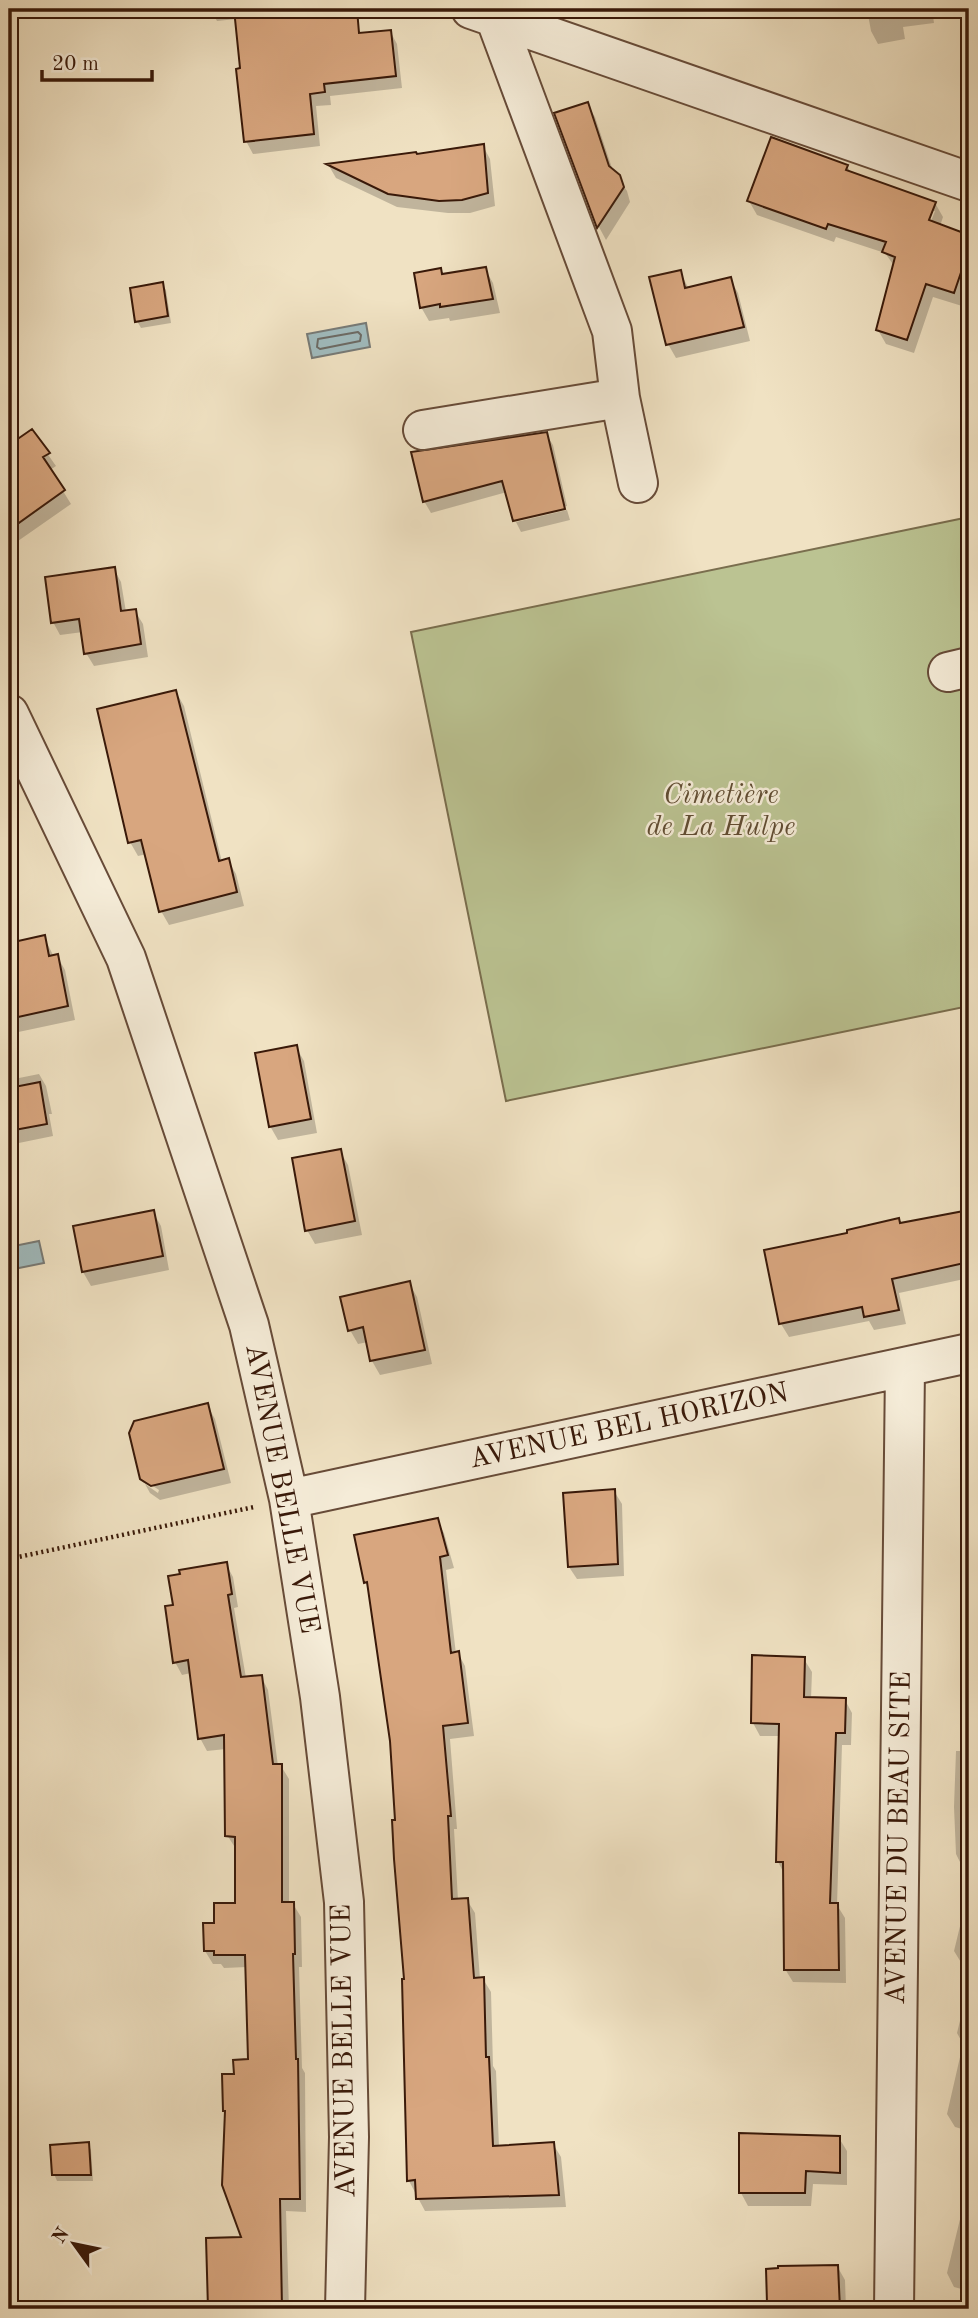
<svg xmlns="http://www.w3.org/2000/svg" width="978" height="2318" viewBox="0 0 978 2318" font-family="'Old Standard TT',serif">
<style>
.green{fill:#bbc392;stroke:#7a6e4e;stroke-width:2}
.water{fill:#a0bbbe;stroke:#777a76;stroke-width:2}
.shadow{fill:#0003;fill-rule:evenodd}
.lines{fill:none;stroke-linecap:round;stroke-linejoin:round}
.shore{stroke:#6c6a64;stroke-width:2}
.building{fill:#d8a67f;stroke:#391909;stroke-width:2}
.minor-casing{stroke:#674b38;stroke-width:42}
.path{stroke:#391909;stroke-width:4.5;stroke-dasharray:2 3.5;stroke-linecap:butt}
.minor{stroke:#f5ecd8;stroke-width:38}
.labels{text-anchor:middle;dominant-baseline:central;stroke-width:5;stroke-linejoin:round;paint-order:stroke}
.park-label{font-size:28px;font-style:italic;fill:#604c32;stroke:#f5ecd8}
.street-label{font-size:28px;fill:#391909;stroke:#f5ecd8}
</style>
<rect width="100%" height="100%" fill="#f0e2c3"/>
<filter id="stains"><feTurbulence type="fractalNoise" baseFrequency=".00286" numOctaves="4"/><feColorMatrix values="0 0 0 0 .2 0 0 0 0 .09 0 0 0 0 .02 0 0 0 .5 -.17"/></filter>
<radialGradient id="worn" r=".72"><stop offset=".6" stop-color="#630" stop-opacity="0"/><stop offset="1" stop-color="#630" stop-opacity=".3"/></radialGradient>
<path class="green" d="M969,517V1006L506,1101L411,632Z"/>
<path class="water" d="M366,323L370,347L312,358L307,334Z
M39,1241L44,1263L9,1270V1247Z"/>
<path class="shadow" d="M210,9H290L295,42L390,31L397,44L402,88L330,96L331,105L316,106L320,146L253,154L246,141L236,19L217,21Z
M867,9H932L934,23L903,27L905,39L878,44L871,31Z
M587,104L595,117L613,171L627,191L630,202L606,240L599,227L556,114Z
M483,146L490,159L495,206L470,213H448L397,207L336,178L329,166L415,154L417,156Z
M847,166L851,173L935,203L943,217L940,226L969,237V284L962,306L933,297L914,353L886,344L878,330L895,267L885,253L836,237L834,242L757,215L749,201ZM931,211H935L928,229L924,228Z
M485,269L493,283L500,313L450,321L449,318L429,321L421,307L443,275Z
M680,272L689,289L730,279L738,293L750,341L676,358L668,344Z
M162,284L166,290L171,323L141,328L137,321Z
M32,432L56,466L50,470L71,504L18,541L9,526V447Z
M546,434L553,445L567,506L515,519V521L507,492L431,513L424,501Z
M567,510L570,520L521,532L516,522Z
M114,569L121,582L126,612L135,611L143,624L148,657L94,666L86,653L83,632L60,635L53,622Z
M176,692L184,706L222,862L228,860L236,874L244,906L169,925L161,911L147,854L138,856L130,842Z
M9,856L19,878L9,883Z
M44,937L54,957L57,956L65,970L75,1020L9,1034V945Z
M296,1047L304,1061L317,1133L278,1140L270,1126Z
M39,1074L46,1086L52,1114H49L53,1136L9,1145V1080Z
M340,1151L348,1165L362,1235L315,1244L307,1230Z
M969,1211V1278L899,1293L906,1324L874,1330L869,1321L789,1337L781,1324L901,1225Z
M153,1212L161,1226L169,1270L91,1286L83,1272Z
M409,1283L417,1297L432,1364L380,1375L372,1361L368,1342L358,1344L350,1330Z
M207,1405L215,1419L231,1483L160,1500L150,1493L145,1484L158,1493L159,1490L144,1480V1483L141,1478Z
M969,1412V1454L960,1414Z
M614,1491L622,1504L624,1576L577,1579L569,1567Z
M437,1520L444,1533L454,1568L446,1570L456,1654L458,1653L465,1666L474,1736L450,1739L457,1829H454L458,1900H467L475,1913L480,1979H483L491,1992L493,2066L496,2071L499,2147L553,2144L561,2157L566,2207L425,2211L409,2181L406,1981L392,1741L370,1589L366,1582L356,1537Z
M968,1525H969V1650L966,1644Z
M226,1564L233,1577L238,1607L234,1608L246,1678L261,1676L268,1690L278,1766H281L289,1779V1904H293L301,1917L302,1967H299L302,2068L305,2073L306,2212L286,2211L289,2309L210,2308L244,2238L224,2110L235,2075L250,2061L247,1967L224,1968L221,1964H213L205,1951L216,1925L237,1905L236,1849L227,1835L226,1749L207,1751L200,1738L191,1673L182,1675L175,1662V1606Z
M804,1659L812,1672L811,1699L845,1700L852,1713L851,1745H842L837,1905L845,1918L846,1983L793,1982L785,1969V1875L778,1862L781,1736H760L753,1723Z
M956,1751H969V1868H963L956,1854L954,1807Z
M969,1889V1967L962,1964L954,1951Z
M969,1984V2131L955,2127L947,2114L963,2044L957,2033Z
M839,2138L847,2151V2185L813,2184L811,2206H748L741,2193Z
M88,2144L91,2150L93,2181H57L54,2174Z
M969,2182V2291L954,2287L947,2273Z
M837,2266L845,2280L846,2309H769L768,2271Z"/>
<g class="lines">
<path class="shore" d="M358,332L361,335L360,341L320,349L317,347L318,339Z"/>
</g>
<path class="building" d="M234,9H357L359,33L391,30L396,76L324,84L325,92L310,94L314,134L244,142L236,69L240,68Z
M588,102L609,166L620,175L624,187L597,228L554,113Z
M771,137L848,165L846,170L936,202L929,220L969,235V249L954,293L926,284L907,340L876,330L895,257L882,252L886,242L828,224L826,229L747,201Z
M484,144L488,193L462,200L439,201L388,194L326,164L416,152L417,154Z
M486,267L493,299L440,307V304L420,308L414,273L441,268L442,274Z
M681,270L685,288L731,277L744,327L666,345L649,277Z
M163,282L168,316L135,322L130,288Z
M32,429L50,453L43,457L65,490L9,530V445Z
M547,432L565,509L513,521L502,481L423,502L411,452Z
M115,567L121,611L136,609L141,644L84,654L79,619L51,623L45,577Z
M176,690L219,861L229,858L237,892L159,912L141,840L128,843L97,709Z
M45,935L49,956L58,954L68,1006L9,1019V943Z
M297,1045L311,1119L269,1127L255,1053Z
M40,1082L47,1124L9,1131V1088Z
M341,1149L355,1221L305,1231L292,1158Z
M154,1210L163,1256L82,1272L73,1226Z
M969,1210V1262L892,1279L899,1310L864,1317L862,1307L779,1324L764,1250L847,1233V1230L899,1218L900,1223Z
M410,1281L425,1350L370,1361L363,1327L348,1331L340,1297Z
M208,1403L224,1469L151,1486L140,1479L129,1433L134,1421Z
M615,1489L618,1564L568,1567L563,1493Z
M438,1518L448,1555L440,1557L451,1653L459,1651L468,1723L443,1726L451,1816H448L452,1899L468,1898L474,1978L484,1977L486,2057H489L493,2146L554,2142L559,2195L416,2199L415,2180L407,2181L402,1979H404L394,1859L392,1820H395L390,1741L367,1582L364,1583L354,1535Z
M227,1562L232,1594L228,1595L241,1677L262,1675L273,1764H282V1902H294L295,1954H293L296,2059H298L300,2199H280L282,2309H208L206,2238L241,2237L222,2185L225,2111H223L222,2074H234L233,2060L248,2059L245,1955H214V1951H204L203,1923H214V1903H235V1837L225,1836L224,1735L198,1739L188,1660L173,1663L165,1606L173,1605L168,1576L180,1574L179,1570Z
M752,1655L805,1657L804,1697L846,1698L845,1733H836L830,1903H838L839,1970H784L783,1862H776L779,1724L751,1723Z
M739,2133L840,2136V2173L806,2171L805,2193H739Z
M89,2142L91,2175H52L50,2145Z
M838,2265L840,2309H779V2302L767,2303L766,2269L778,2268V2266Z"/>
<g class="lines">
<defs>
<path id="minor" d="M471,9L969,182
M495,17L612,331L620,398L638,483
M423,430L620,398
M948,672L969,667
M9,714L126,958L249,1325L289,1499L320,1697L344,1902L349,2137L345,2309
M289,1499L969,1353
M894,2309L905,1368"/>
</defs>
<use href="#minor" class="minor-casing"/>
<path class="path" d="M9,1559L254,1507"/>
<use href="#minor" class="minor"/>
</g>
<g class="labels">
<g class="park-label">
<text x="721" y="796">Cimetière<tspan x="721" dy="32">de La Hulpe</tspan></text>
</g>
<g class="street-label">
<text transform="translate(629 1427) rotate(-12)">AVENUE BEL HORIZON</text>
<text transform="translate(281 1489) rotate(79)">AVENUE BELLE VUE</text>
<text transform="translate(900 1838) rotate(-89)">AVENUE DU BEAU SITE</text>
<text transform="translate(345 2051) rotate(-91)">AVENUE BELLE VUE</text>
</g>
</g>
<rect width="978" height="2318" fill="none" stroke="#f0e2c3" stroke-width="35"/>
<rect x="10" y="10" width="957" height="2297" fill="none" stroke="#391909" stroke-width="3.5"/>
<rect x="18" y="18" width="943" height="2283" fill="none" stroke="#391909" stroke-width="2"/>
<g transform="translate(74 2244) rotate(303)" stroke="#f5ecd8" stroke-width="5" paint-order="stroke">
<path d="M0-5L12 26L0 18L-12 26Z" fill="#391909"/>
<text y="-10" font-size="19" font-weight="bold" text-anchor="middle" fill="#391909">N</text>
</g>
<path d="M42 70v10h110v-10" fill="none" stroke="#391909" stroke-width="3.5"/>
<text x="52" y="70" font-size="21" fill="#391909" stroke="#f5ecd8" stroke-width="5" paint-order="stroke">20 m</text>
<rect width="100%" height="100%" filter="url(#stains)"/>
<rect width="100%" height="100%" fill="url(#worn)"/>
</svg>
